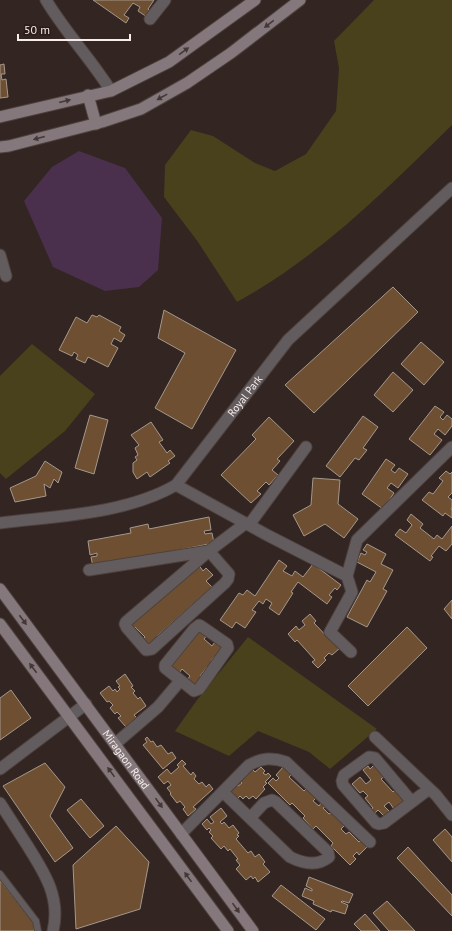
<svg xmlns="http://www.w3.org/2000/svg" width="452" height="931" viewBox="0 0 452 931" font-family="'PT Sans',sans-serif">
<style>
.green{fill:#48411c}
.water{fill:#4a304d}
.building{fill:#6e4f31;stroke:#a4988c}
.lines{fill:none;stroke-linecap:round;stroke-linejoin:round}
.service-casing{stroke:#4e413e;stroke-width:8}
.minor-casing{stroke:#4e413e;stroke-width:13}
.tertiary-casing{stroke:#4e413e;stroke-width:13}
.secondary-casing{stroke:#4e413e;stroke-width:13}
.service{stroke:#635c5e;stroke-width:6}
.minor{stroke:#635c5e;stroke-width:11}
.tertiary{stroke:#635c5e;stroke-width:11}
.secondary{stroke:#84787c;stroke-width:11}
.oneway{fill:#443837}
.labels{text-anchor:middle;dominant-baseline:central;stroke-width:3.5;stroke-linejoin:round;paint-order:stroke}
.street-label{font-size:11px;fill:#f7edeb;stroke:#291c19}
</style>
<rect width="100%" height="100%" fill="#332522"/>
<path class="green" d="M374,0H452V125C386,190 319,257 237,302L198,242L164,197L165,165L191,130L213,136L255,163L275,171L306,154L336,111L339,68L334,41Z
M32,344L95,394L65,431L6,479L0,473V376Z
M248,637L377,729L330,769L309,752L258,731L229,756L175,731L197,700Z"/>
<path class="water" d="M79,151L125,168L162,218L158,270L139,287L105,291L53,267L24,201L52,167Z"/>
<path class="building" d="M93,0H154L148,9L151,12L147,17L138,11L140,7L133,3L124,15L129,18L126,23Z
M4,64L5,74H1L2,80L6,79L8,97L0,98V65Z
M393,287L418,312L314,413L285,385Z
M164,310L236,350L192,429L155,408L185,353L158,338Z
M92,315L97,317L99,315L121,327L119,331L125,335L121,342L114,338L111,344L118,348L108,367L88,357L85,363L76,359L78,355L74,352L72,356L59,350L76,317L87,323Z
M421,342L444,362L424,385L401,364Z
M393,372L413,390L393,412L374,395Z
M435,406L444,412L440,417L443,420L447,415L452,419V426L445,435L438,429L434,434L442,440L430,455L409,439Z
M90,415L108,420L94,474L75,468Z
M363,416L378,427L363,448L367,450L359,460L355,458L340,477L326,466Z
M269,417L294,441L277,459L280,461L272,470L278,475L269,485L266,482L257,491L261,494L251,503L221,475L256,439L252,435Z
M151,422L163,440L159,442L167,453L170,450L175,456L168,461L170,463L150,477L147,472L137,479L133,472V463L137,460L135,457L138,455L135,448L139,445L131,435Z
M386,459L395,465L391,470L395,473L399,468L408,474L398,488L391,483L387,488L394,493L383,509L362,494Z
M45,461L62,472L58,483L54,479L50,488L44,484L46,496L15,502L10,488L36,476Z
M446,471L450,474L452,472V493L448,497L452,500V507L451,509L452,510V518L445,513L443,516L422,500L429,492L433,494L443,481L439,478Z
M313,478L340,480L338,504L358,519L344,538L325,524L304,536L293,515L311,505Z
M411,514L423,524L420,528L434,539L437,535L442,539L452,526V544L446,551L439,546L431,556L433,557L430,561L395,535L400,529L406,533L412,525L407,520Z
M209,517L211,530L204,531L205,534L212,533L214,543L93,567L91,557L97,556V553L90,555L88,541L131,533L130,528L148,524L149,529Z
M367,544L386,554L381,564L393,570L383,589L387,591L367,627L347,617L367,580L370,582L376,572L357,562L361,553L365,555L367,552L363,550Z
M279,560L287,566L283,571L292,576L295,571L303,577L313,564L341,585L337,590L335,588L329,595L332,597L327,604L298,582L291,592L293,593L279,615L269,608L272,603L266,599L263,604L259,601L252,610L256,612L245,628L236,622L232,628L220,620L239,593L243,595L247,590L255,596Z
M198,564L203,571L206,568L213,575L206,581L212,587L157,636L159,639L150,647L143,639L145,637L135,627L133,628L130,624Z
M452,600V619L444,609Z
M310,614L316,621L314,623L332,642L334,641L340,648L332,655L329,653L324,658L326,660L318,668L312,662L315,660L297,640L295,642L288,634L296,626L299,630L305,625L302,621Z
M407,627L427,648L368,706L348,686Z
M198,629L207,635L204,639L212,646L215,642L224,649L217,658L215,656L211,661L213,663L209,669L207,667L200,676L202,678L196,687L187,680L190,676L182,669L179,673L170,666Z
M125,674L133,686L131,687L135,691L133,693L138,699L140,697L146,706L134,715L137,718L126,727L118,718L121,716L117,712L115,714L110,708L113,705L109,701L107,702L100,693L109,686L113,691L115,689L117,692L120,689L118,687L120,686L116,681Z
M11,690L31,718L0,740V698Z
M147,737L151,742L153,741L157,747L161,745L168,754L172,752L176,758L163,769L143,745L147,742L145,739Z
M182,760L186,764L183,766L191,775L193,772L196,776L194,779L199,784L202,782L206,787L209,784L213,789L193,807L196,809L188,816L183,809L185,807L180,801L177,803L170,794L171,793L167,788L171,785L168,781L164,784L158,777L167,769L171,774L179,767L177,765Z
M45,763L65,787L50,816L73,848L55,862L3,786Z
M375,764L385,776L381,779L393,792L396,789L401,794L399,796L404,801L394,809L389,802L384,806L390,812L385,817L378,810L375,813L371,809L373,808L365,798L368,796L363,791L360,793L352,784L360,777L366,784L371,780L363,770L368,766L370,769Z
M284,766L292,774L289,777L304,791L308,787L318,796L313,801L319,806L321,803L325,807L323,808L329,814L333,811L346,824L341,829L346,834L349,832L359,842L361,840L368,846L359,855L357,852L353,856L356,859L350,865L331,846L333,843L316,826L313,829L303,818L305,816L292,803L290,805L268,783L273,778L276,781L279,778L276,775Z
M261,767L265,771L263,773L266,775L268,773L271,776L265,782L267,783L263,787L265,789L256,799L253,796L249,799L246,796L243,799L240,796L237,799L229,792L237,785L238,786L242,783L240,781L252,769L255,772Z
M81,799L104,826L90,838L67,810Z
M221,808L227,816L220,822L222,824L224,822L229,828L233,825L239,833L237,835L239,836L236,839L248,853L251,851L255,857L259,854L265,862L263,864L270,872L258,882L255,877L253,879L251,876L246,880L236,869L240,865L236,860L238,859L230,849L228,851L224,846L221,849L211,838L213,836L209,832L211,830L209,828L207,830L202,824L207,819L211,824L214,822L210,817Z
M116,826L149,862L140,909L76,929L73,865Z
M445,829L452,837V862L433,840Z
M408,847L452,895V916L397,858Z
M309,877L353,894L349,903L342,901L341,902L348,905L345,914L332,910L331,912L313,904L314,901L302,896L305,888L312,891V889L306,886Z
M0,880L35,925L34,931H0Z
M281,885L325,919L316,930L272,896Z
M387,901L415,931H389L373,913Z
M365,914L380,931H361L354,924Z"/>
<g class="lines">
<defs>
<path id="service" d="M0,874L36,921L38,931"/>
<path id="minor" d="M46,0C65,32 91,59 111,91
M150,19L165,0
M0,255L6,276
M176,485L267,535L347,576L352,592L330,632L351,652
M249,525L306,447
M209,551L229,574L228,579L225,583L152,649L146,650L127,628L125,624L126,622Z
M89,570L209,551L246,523
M347,576L357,540L452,447
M199,625L201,626L227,644L228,648L199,689L194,691L165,668V665L194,629Z
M375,737L436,795L452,815
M115,744L158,707L180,681
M0,769L86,704
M223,792L290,857C302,863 317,867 329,857L328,852L276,802L272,800L264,803L250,818
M412,802L375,758L369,757L344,775L342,781L343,785L376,823L379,824L384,823L429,789
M0,803C9,817 18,831 27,845C44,872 61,897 53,931
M181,834L249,765C262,758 272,757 286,762L370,842"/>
<g id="tertiary">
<path id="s1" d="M0,523C57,516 126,514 176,485L288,340L452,188"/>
</g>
<g id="secondary">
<path d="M88,95L96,124"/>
<path d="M0,117L111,91L169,62L255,0"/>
<path d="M0,147L9,146L102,122L141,109L187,83L231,53L300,0"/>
<path id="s2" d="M0,589L253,931"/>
<path d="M0,624L228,931"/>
</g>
</defs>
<use href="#service" class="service-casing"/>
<use href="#minor" class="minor-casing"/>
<use href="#tertiary" class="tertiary-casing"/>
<use href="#secondary" class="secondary-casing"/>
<use href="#service" class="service"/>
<use href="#minor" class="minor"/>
<use href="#tertiary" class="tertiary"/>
<use href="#secondary" class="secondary"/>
</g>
<defs><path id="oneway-solid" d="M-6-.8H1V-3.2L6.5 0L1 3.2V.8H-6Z"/></defs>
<g class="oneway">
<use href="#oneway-solid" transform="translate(269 24) rotate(142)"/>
<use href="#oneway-solid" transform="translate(184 51) rotate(-36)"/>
<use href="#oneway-solid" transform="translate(162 97) rotate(151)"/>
<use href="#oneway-solid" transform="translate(65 101) rotate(-14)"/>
<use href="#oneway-solid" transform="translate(39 138) rotate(165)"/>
<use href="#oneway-solid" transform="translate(23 620) rotate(53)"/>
<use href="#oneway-solid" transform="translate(33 668) rotate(-127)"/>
<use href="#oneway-solid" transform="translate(111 772) rotate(-126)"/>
<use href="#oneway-solid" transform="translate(159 803) rotate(54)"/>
<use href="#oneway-solid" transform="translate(188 877) rotate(-126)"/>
<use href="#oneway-solid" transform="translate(236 908) rotate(54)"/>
</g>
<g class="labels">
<g class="street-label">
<text stroke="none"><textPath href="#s1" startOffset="294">Royal Park</textPath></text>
<text stroke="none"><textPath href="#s2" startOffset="212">Miragaon Road</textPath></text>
</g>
</g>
<path d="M18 34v6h112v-6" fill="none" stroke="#f7edeb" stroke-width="2"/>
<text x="24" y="34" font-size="12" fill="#f7edeb" stroke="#291c19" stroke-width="3" paint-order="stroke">50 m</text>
</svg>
